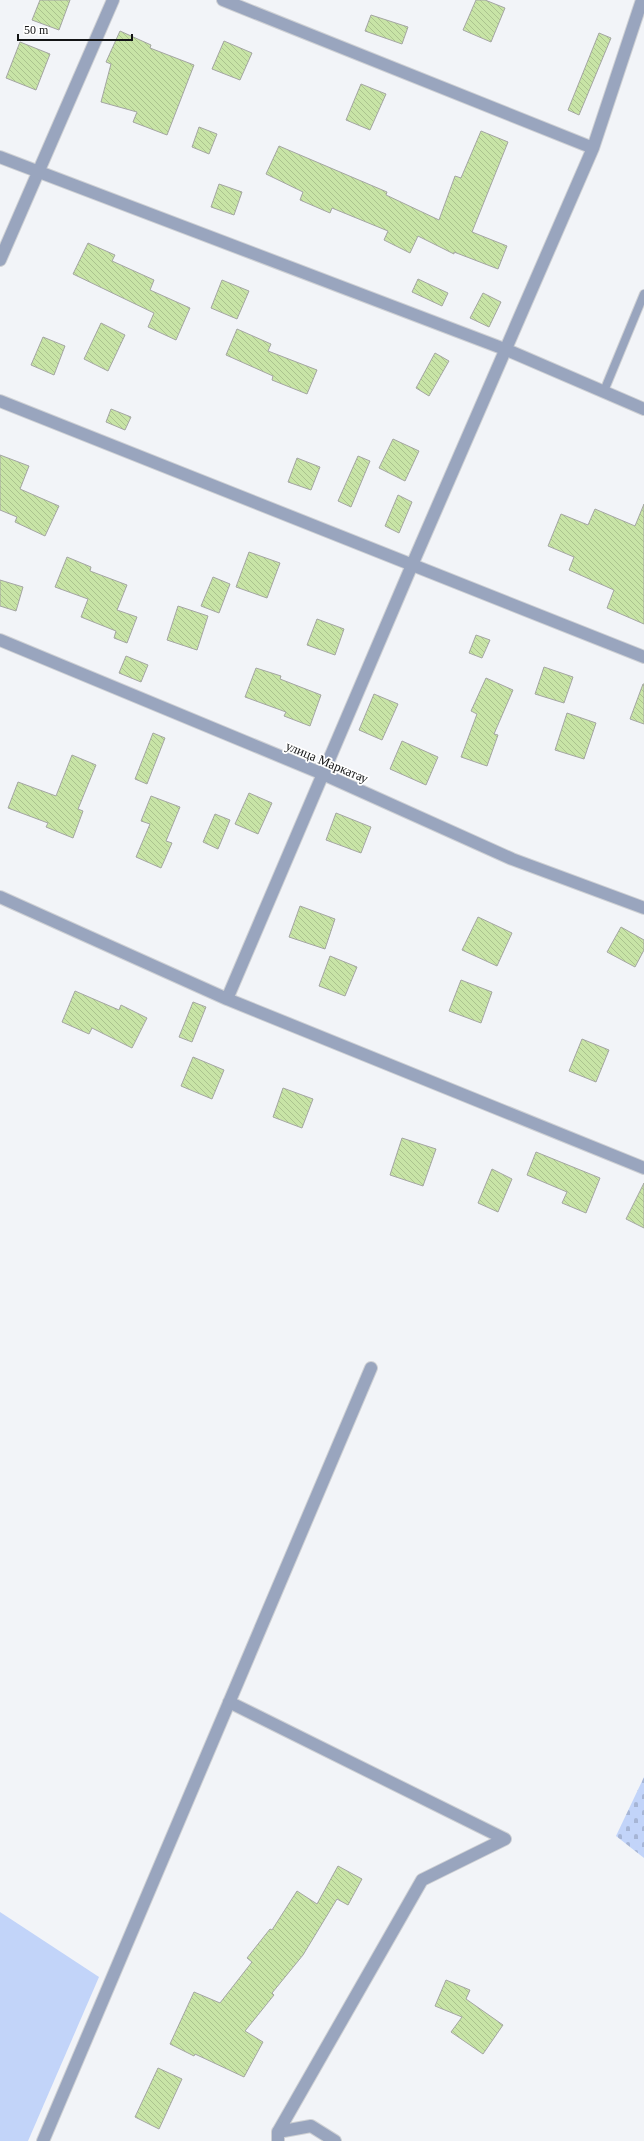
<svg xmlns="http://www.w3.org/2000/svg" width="644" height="2141" viewBox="0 0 644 2141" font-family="'Times New Roman',serif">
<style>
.cemetery{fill:url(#cemetery-stones)}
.green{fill:#c2d4f9}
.building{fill:url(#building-back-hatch);stroke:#a4a6a2}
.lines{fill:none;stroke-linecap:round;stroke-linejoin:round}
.service-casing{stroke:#ced0d4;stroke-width:10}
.minor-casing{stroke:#ced0d4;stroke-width:14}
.service{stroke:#99a5be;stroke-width:8}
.minor{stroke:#99a5be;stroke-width:12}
.labels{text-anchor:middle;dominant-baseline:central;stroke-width:3.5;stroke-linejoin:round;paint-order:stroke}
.street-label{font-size:13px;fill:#131415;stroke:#fff}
</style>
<defs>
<pattern id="cemetery-stones" width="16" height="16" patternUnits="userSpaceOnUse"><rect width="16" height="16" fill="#c2d4f9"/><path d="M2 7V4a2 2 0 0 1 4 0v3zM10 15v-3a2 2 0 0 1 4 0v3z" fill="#a6b5d5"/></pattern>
<pattern id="building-back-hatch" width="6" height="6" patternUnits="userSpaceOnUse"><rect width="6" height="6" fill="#c8e4a6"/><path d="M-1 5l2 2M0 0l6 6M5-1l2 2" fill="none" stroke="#abc38e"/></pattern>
</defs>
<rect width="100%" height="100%" fill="#f2f4f8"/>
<path class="cemetery" d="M644,1777V1858L616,1836Z"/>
<path class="green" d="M0,1912L99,1977L28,2141H0Z"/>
<path class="building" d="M40,0H70L59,30L32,20Z
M476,0H485L505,8L491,42L463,30Z
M371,15L408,27L402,44L365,31Z
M120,31L151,45L150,48L194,65L167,135L133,122L137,112L101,102L111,64L106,62Z
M599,33L611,38L579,115L568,110Z
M224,41L252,53L240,80L212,69Z
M20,42L50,54L36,90L6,78Z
M361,84L386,94L370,130L346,120Z
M199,127L217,134L209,154L192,147Z
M481,131L508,142L472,232L507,246L498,269L454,252V254L418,236L410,253L384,240L388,231L332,208L330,213L300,200L303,192L266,174L279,146L387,192L386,195L439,220L455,176L461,178Z
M219,184L242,192L234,215L211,207Z
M88,243L115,255L112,261L154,280L150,290L190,308L176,340L148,327L154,313L73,274Z
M418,279L448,293L442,306L412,292Z
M222,280L249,291L237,319L211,308Z
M483,293L501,302L489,327L470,318Z
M101,323L125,335L108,371L84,359Z
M237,329L271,344L268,351L317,370L307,394L272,380L273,376L226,355Z
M43,337L65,346L54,375L31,365Z
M435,353L449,361L429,396L416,388Z
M111,409L131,417L125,430L106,422Z
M393,439L419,451L405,481L379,468Z
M0,455L29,466L20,489L59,506L45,536L15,522L17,517L0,510Z
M358,456L370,461L351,507L338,501Z
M297,458L320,467L311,490L288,482Z
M398,495L412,502L399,533L385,526Z
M644,504V624L607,608L614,590L569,570L574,557L548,546L561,514L588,525L595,509L635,526Z
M249,552L280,563L267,598L236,587Z
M67,557L91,567L90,571L127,585L117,610L137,617L127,643L114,638L116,631L81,617L88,599L55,587Z
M213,577L230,584L219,613L201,606Z
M0,580L23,587L16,611L0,606Z
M178,606L208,616L197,650L167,640Z
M317,619L344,629L335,655L307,645Z
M476,635L490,640L482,658L469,653Z
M126,656L148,665L141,682L119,673Z
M544,667L573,677L564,703L535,694Z
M256,668L281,676L280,679L321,695L310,726L284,716L286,712L245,697Z
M486,678L513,690L494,734L498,735L487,766L461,757L477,714L471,711Z
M643,684H644V724L630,719Z
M374,694L398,704L382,740L359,730Z
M567,713L596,723L584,759L555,750Z
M153,733L165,738L147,784L135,779Z
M402,741L438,757L426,785L390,769Z
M72,755L96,765L78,809L83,811L73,838L46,827L48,823L8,808L18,782L56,796Z
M249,793L272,803L258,834L235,824Z
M151,796L180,807L166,841L172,843L161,868L136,857L150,824L141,821Z
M336,813L371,827L361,853L326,840Z
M215,814L230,820L218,849L203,842Z
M300,906L335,919L325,949L289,937Z
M478,917L512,933L497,966L462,950Z
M621,927L644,940V950L635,967L607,952Z
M330,956L357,967L345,996L319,986Z
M461,980L492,992L481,1023L449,1011Z
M75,991L119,1010L121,1005L147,1018L132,1048L92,1028L89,1034L62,1022Z
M193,1002L206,1007L192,1042L179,1037Z
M582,1039L609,1050L596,1082L569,1071Z
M193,1057L224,1070L212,1099L181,1086Z
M283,1088L313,1099L302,1128L273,1117Z
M402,1138L436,1149L423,1186L390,1175Z
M536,1152L600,1178L586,1213L562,1203L567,1192L527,1175Z
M492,1169L512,1179L498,1212L478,1203Z
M644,1183V1228L626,1219Z
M338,1866L362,1879L348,1905L337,1899L303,1955L272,1993L274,1995L245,2031L263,2042L244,2077L195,2054L194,2056L170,2044L194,1992L220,2003L252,1962L247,1958L270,1929L272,1930L297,1891L317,1904Z
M446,1980L470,1990L466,1999L503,2025L483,2054L451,2032L462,2017L435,2006Z
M158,2068L182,2079L159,2129L135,2117Z"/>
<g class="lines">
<defs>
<path id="service" d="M604,391L644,294"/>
<path id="minor" d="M223,0L593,148
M0,157L507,350L644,409
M0,260L113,0
M0,401L644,657
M0,640L323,774L512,859L644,908
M0,897L227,999L644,1168
M227,999L412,565L593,148L642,0
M229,1702L505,1839L422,1880L278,2132
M43,2141L371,1368
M278,2141V2132L311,2126L335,2141"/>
</defs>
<use href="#service" class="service-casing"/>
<use href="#minor" class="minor-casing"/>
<use href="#service" class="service"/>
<use href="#minor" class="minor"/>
</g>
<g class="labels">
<g class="street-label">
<text transform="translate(327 762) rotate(23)">улица Маркатау</text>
</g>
</g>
<path d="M18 34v6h114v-6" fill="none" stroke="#131415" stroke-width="2"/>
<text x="24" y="34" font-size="12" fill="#131415" stroke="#ffffff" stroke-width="3" paint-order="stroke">50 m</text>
</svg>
